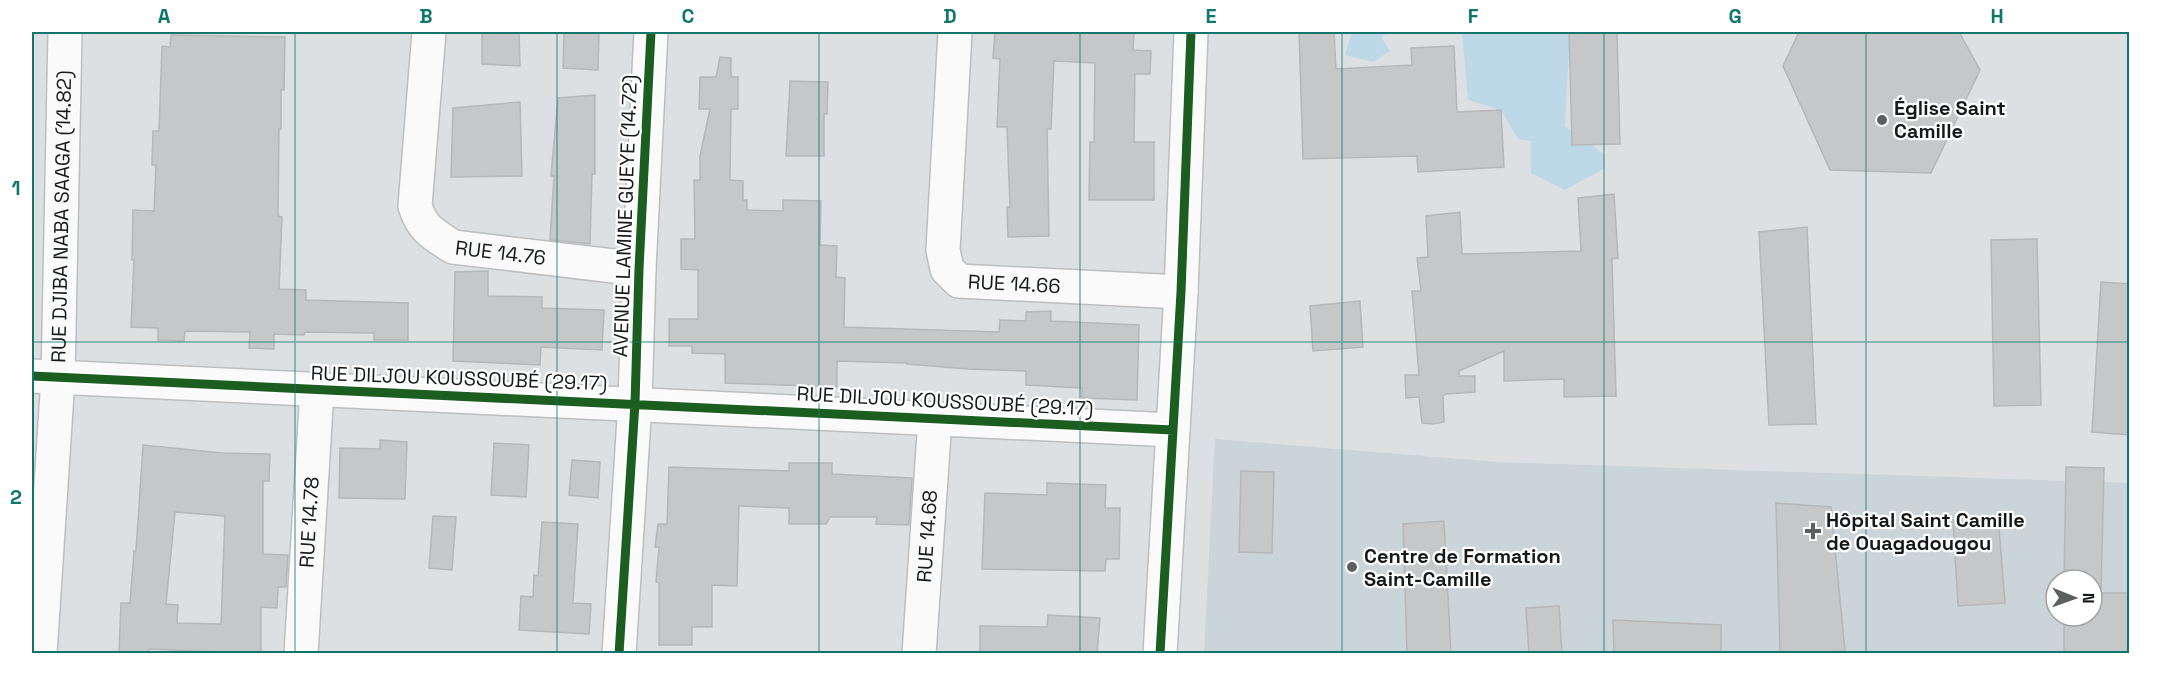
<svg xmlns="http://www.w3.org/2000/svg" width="2161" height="685" viewBox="0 0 2161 685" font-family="'Space Grotesk',sans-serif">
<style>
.built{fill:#cbd4d9;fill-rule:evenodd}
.green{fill:#bdd8e7}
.building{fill:#c5c7c9;stroke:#b5b7b9;stroke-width:1.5;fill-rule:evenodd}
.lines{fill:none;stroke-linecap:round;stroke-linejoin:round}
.minor-casing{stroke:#bcbec0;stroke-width:36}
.minor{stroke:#fafafb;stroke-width:33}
.cycleway-casing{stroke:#fff;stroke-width:13}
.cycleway{stroke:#1b5e20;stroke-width:9}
.grid{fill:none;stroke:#0f766e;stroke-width:1.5;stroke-opacity:0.55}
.poi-dot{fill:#5c5f60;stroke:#fff;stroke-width:2}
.labels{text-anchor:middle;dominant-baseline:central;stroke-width:4.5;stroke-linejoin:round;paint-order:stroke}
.poi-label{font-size:20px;font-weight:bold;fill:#16191a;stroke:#fff;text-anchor:start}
.street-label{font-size:20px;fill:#16191a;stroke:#fff}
.neatline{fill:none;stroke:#0f766e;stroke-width:2}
.grid-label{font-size:20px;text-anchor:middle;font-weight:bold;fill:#0f766e}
</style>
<rect width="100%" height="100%" fill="#dde0e3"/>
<path class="built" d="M1215,439L1498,462L2129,483V653L1204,654ZM2056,580H2092V616H2056Z"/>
<path class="green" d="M1352,32H1390L1381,37L1390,51L1373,62L1345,55Z
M1462,32H1570L1565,126L1604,154L1605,168L1565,190L1531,173V141L1518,139L1501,110L1468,100Z"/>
<path class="building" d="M482,32H519L520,66L482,64Z
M564,32H599L598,70L563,68Z
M995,32H1134L1133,50L1151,51L1150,74H1135L1134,142H1154V200H1089L1090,142H1094L1095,63L1054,61L1051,129H1047L1049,236L1008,237L1007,207H1010L1007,127H997L1000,59L993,58Z
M1299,32H1334L1336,69L1412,65L1411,48L1454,46L1457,112L1501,110L1504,167L1418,172L1417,156L1303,159Z
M1569,32H1617L1620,144L1572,145Z
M1799,32H1959L1980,70L1931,173L1830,170L1783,66Z
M171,35L285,37L284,90H281V129H279L278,216L282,217L279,289L306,290V300L408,303V340H374V333L305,332L304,335L274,334V349L249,348L250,332L185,331L184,341L158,340V328L131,327L134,260H132L133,210L154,211L156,165H152L153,131H159L162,46L170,47Z
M720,57L731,58V77H738V109H731L730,180L743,181V200H747V210L783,211V200L821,201L820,245L837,246L836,277L845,278L844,327L999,332L1000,320L1026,321V312L1051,311V321L1139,325L1137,400L1082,398V388L1026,385V371L968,369L907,364V363L837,361V387L725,383V354L692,353V346H669V319H698V270L681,269V239H695L694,180H700V156L710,109H699L700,77H716Z
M790,81L828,82L827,114H824V156H786Z
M595,95V174H592L590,244L550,240L554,176H551L558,98Z
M520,102L522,176L451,177L453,108Z
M1614,194L1618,258L1612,259L1616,396L1564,397V379L1504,381V351L1459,371V376H1475V392L1446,394L1443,396L1444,422L1433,424L1422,423L1419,397L1406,398L1405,375H1419L1412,291H1421L1417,258L1428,257L1426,216L1460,212L1462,254L1581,251L1578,198Z
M1807,227L1816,424L1769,425L1759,232Z
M2037,239L2041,405L1994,406L1991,240Z
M488,271V296L542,297V308L604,310L602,350L541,347L540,365L453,361L455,272Z
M2101,282L2130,284V435L2092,432Z
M1360,301L1363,347L1313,351L1310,306Z
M380,440L407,442L405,499L339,498L340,448L380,449Z
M494,443L529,445L526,497L491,495Z
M143,445L222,453L270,454L269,481H263V554L288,555L286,587H278L277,608L261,607V654H217V652L149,649V654H119L121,603H130L134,551H136ZM175,512L225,516L221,624L177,623L178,605L166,604Z
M572,460L600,462L598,498L569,495Z
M789,463H832V474L912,478L909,525L876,524L877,517H830L826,524H789V508L739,506L737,586L712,585V627H692V645H659V583L656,582L659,547H655L658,524H667L669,467L789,471Z
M2066,467L2104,468L2101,593H2130L2127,654H2064V616H2092V580H2064Z
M1241,471L1274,472L1272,553L1239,552Z
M1047,483L1106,485L1105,508H1120L1119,559H1106L1105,571L982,569L985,493L1047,495Z
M1776,503L1831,507L1845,651L1780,654Z
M433,516L456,517L452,570L429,568Z
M1998,516L2005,603L1958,606L1953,520Z
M1444,521L1451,654H1407L1403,524Z
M542,522L578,524L573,603L591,604L589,634L519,630L521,596L533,597L534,575L538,576Z
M1559,606L1562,654H1529L1526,608Z
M1048,615L1100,618L1097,654H980V626L1047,627Z
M1613,620L1721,625V654H1614Z"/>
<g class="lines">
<defs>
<g id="minor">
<path id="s1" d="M429,32L415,206C422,229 433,234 453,247L639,269"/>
<path id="s2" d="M955,32L943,250L947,269L959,281L1181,292"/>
<path d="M32,376L1173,430"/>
<path id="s3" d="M40,654L58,378L65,32"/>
<path id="s4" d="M301,654L317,390"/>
<path d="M619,654L635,403L639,269L651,32"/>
<path id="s5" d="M919,654L935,419"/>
<path d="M1160,654L1181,292L1191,32"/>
</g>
</defs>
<use href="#minor" class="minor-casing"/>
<use href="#minor" class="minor"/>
<defs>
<path id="cycleway" d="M32,376L1173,430
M619,654L635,403L639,269L651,32
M1160,654L1181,292L1191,32"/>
</defs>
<use href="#cycleway" class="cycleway-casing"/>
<use href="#cycleway" class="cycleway"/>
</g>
<path class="grid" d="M295,32V654M557,32V654M819,32V654M1080,32V654M1342,32V654M1604,32V654M1866,32V654M32,342H2130"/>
<g class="poi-dot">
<circle cx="1882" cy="120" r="6"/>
<path d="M1810 522h6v6h6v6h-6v6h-6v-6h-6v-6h6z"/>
<circle cx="1352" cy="567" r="6"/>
</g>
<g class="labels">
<g class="poi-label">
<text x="1894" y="108">Église Saint<tspan x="1894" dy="23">Camille</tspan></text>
<text x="1826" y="520">Hôpital Saint Camille<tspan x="1826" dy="23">de Ouagadougou</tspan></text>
<text x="1364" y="556">Centre de Formation<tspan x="1364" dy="23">Saint-Camille</tspan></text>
</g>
<g class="street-label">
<text transform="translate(625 216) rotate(-88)">AVENUE LAMINE GUEYE (14.72)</text>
<text stroke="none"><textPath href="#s3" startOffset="438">RUE DJIBA NABA SAAGA (14.82)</textPath></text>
<text stroke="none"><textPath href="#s1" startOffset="280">RUE 14.76</textPath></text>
<text stroke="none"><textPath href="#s2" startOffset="310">RUE 14.66</textPath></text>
<text transform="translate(459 378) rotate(2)">RUE DILJOU KOUSSOUBÉ (29.17)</text>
<text transform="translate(945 401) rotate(3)">RUE DILJOU KOUSSOUBÉ (29.17)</text>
<text stroke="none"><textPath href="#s4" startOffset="132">RUE 14.78</textPath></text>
<text stroke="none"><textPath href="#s5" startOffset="118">RUE 14.68</textPath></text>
</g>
</g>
<rect width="2161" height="685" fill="none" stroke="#ffffff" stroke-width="66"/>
<g transform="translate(2074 598) rotate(91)"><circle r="28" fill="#ffffff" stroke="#a2a3a3" stroke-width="1.5"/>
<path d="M0-4.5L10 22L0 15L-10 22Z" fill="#5c5f60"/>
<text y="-9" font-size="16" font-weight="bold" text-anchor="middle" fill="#16191a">N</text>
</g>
<rect x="33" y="33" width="2095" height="619" class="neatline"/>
<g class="grid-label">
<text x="164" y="23">A</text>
<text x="426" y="23">B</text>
<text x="688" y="23">C</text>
<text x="950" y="23">D</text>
<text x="1211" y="23">E</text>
<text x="1473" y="23">F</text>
<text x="1735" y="23">G</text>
<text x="1997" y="23">H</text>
<text x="16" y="195">1</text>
<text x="16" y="504">2</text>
</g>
</svg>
